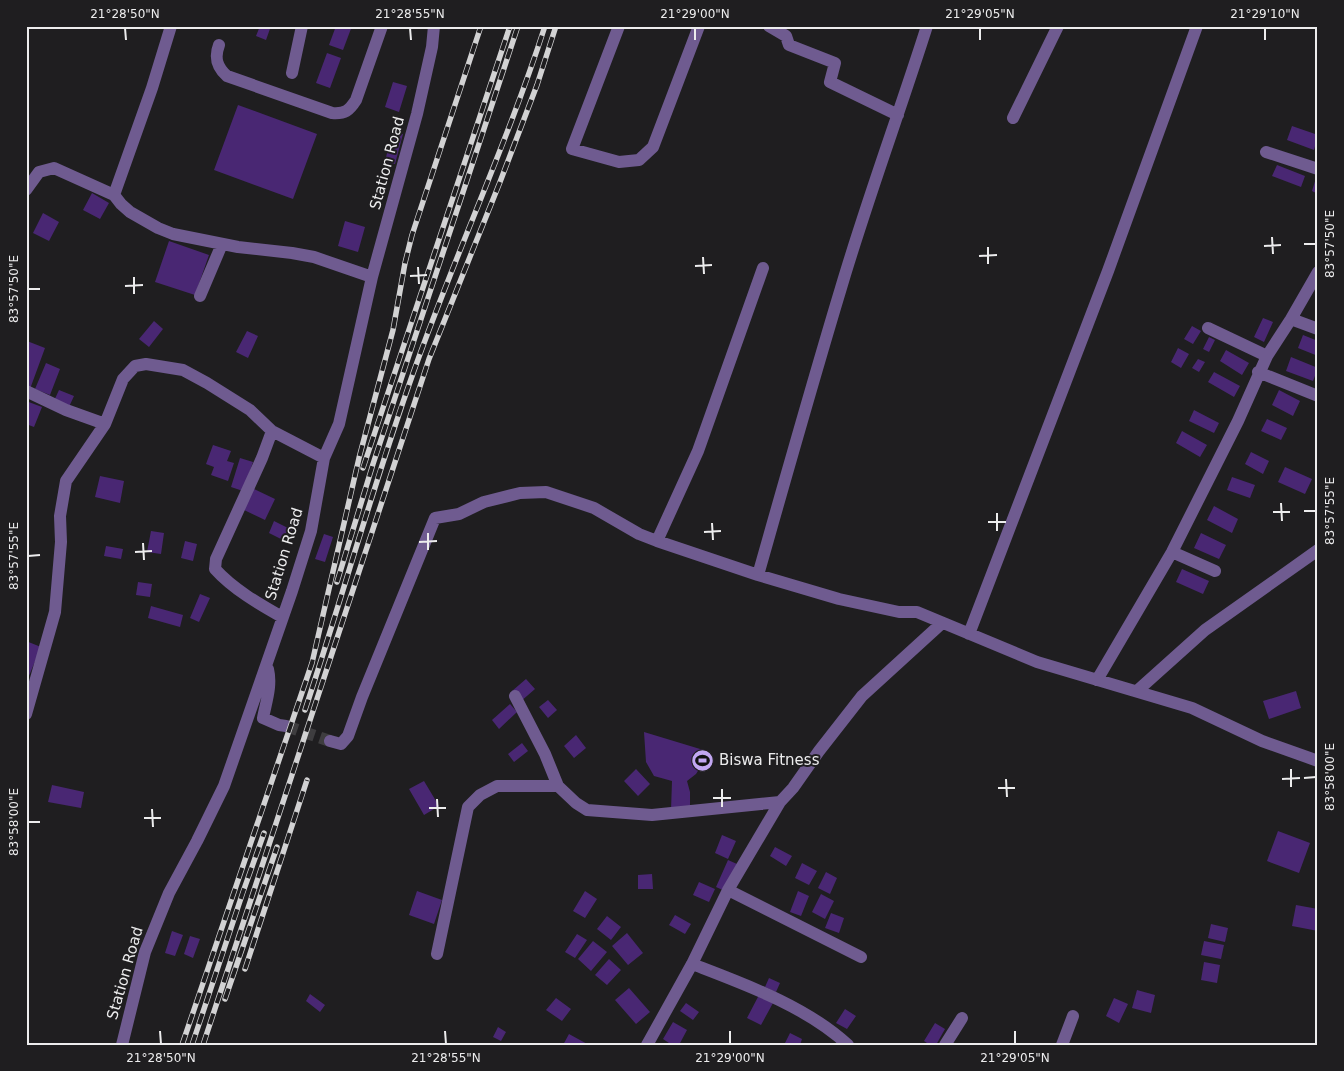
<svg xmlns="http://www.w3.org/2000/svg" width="1344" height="1071" viewBox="0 0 1344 1071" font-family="'DejaVu Sans',sans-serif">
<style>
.building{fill:#492773}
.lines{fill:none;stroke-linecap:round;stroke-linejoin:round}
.minor-tunnel{stroke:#3e3d3f;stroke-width:12;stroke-dasharray:12 6;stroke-linecap:butt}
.minor{stroke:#6f5b90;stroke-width:12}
.rail-casing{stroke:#d2d2d3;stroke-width:5.5}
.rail{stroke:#1f1e20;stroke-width:4;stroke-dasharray:11;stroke-linecap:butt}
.ticks{fill:none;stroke:#ececed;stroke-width:2}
.labels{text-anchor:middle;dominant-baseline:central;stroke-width:4;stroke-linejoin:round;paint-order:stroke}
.street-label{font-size:15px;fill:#ececed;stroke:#1f1e20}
.poi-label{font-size:15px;fill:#ececed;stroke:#1f1e20;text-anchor:start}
.neatline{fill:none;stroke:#ececed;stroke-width:2}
.ticks-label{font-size:12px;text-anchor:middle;fill:#ececed}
</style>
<rect width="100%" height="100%" fill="#1f1e20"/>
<path class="building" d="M260,26H271L266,40L256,36Z
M336,26H352L343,50L329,45Z
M327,53L341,58L330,88L316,83Z
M393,82L407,86L399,112L385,107Z
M238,105L317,134L293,199L214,170Z
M1292,126L1318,135L1314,150L1287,140Z
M392,131L403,134L395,164L385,162Z
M1277,165L1305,176L1301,187L1272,176Z
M1316,178L1318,179V194L1312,191Z
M92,193L109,203L100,219L83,210Z
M43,213L59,222L49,241L33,233Z
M345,221L365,227L358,252L338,246Z
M169,241L209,255L195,295L155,282Z
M1263,318L1273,322L1264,342L1254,337Z
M154,321L163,329L149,347L139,339Z
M1192,326L1201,331L1193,344L1184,339Z
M247,331L258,336L248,358L236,352Z
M1303,335L1318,341V356L1298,348Z
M1209,337L1215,340L1209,352L1203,349Z
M27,341L45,348L30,389L26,387Z
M1178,348L1189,354L1181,368L1171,362Z
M1226,350L1249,363L1242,375L1220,361Z
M1291,357L1318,368L1313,381L1286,371Z
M1198,359L1205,362L1199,372L1192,368Z
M46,363L60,369L50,395L35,389Z
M1214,372L1240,386L1234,397L1208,382Z
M59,390L74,396L68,409L53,403Z
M1279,390L1300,401L1293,416L1272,405Z
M26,401L42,407L34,427L26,424Z
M1194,410L1219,423L1214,433L1189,421Z
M1267,419L1287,428L1281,440L1261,431Z
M1182,431L1207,445L1200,457L1176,443Z
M213,445L231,451L227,461L234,463L228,481L211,475L214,467L206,464Z
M1251,452L1269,461L1263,474L1245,464Z
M240,458L253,462L243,491L231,487Z
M1285,467L1312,479L1305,494L1278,482Z
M100,476L124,481L120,503L95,497Z
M1232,477L1255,485L1250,498L1227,490Z
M252,488L275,499L265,520L242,509Z
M1214,506L1238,519L1232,533L1207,520Z
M274,521L292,530L287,542L269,533Z
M151,531L164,533L161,554L147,552Z
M1201,533L1226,545L1219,559L1194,548Z
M324,534L333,537L325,562L315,559Z
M185,541L197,544L193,561L181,558Z
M106,546L123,549L121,559L104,556Z
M1182,569L1209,581L1203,594L1176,582Z
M138,582L152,584L150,597L136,595Z
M200,594L210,598L199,622L190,618Z
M151,606L183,615L180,627L148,618Z
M26,641L41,647L26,683Z
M526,679L535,689L520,702L512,691Z
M1296,691L1301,708L1269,719L1263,701Z
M548,700L557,710L548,718L539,707Z
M510,704L517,712L499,729L492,720Z
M644,732L710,752L696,774L687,781L690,792V810H671L672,781L654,776L646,762Z
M576,735L586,748L574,758L564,746Z
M522,743L528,751L514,762L508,754Z
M636,769L650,784L638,796L624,781Z
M424,781L439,806L424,815L409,789Z
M52,785L84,792L81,808L48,802Z
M1278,831L1310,843L1299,873L1267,861Z
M722,835L736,841L728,859L715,853Z
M775,847L792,856L786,866L770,856Z
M728,860L737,864L725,891L716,887Z
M802,863L817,871L809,885L795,878Z
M826,872L837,878L830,894L818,888Z
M652,874L653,889H638V875Z
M699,882L715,889L709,902L693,895Z
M417,891L442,900L434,924L409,915Z
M585,891L597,899L585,918L573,911Z
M798,891L809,896L801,916L790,912Z
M821,894L834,901L825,919L812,912Z
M1296,905L1318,909V931L1292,926Z
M831,913L844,918L839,933L825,928Z
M675,915L691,924L685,934L669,925Z
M607,916L621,927L611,940L597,929Z
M1211,924L1228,928L1225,942L1208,938Z
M172,931L183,935L175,956L165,953Z
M627,933L643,953L628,965L612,946Z
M577,934L587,940L575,958L565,952Z
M190,936L200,939L193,958L184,954Z
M593,941L607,952L591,971L578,959Z
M1204,941L1224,945L1221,959L1201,955Z
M609,959L621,970L607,985L595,975Z
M1204,962L1220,965L1217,983L1201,980Z
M769,978L780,983L776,992L765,987Z
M629,988L650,1012L636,1024L615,1000Z
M1137,990L1155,995L1151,1013L1132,1008Z
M310,994L325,1005L320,1012L306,1001Z
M759,995L773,1003L761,1025L747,1018Z
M556,998L571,1009L562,1021L546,1010Z
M1114,998L1128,1004L1119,1023L1106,1016Z
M686,1003L699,1012L693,1020L680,1011Z
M845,1009L856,1016L847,1029L836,1023Z
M673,1022L687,1030L679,1045H672L663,1039Z
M935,1023L945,1029L936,1045H930L924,1041Z
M498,1027L506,1032L501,1041L493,1037Z
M790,1033L802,1039L800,1045H784Z
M569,1034L589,1045H563Z"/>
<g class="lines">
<path class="minor-tunnel" d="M286,726L330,741"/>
<path class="minor" d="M619,26L572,149L619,162L639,160L653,147L699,26
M769,26L786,36L789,45L835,63L830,82L898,115
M219,45C214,58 217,67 227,76L332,113C345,114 349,111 356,100L382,26
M292,73L302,26
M1013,118L1058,26
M1266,152L1318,169
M26,190L39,172L54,168L114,195L121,204L130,212L158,228L173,234L238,247L292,253L314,257L372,277
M114,195L152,88L171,26
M200,296L222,244
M1291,319L1318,329
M1208,328L1267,356
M1258,372L1318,396
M26,391L66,410L105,424
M272,431L262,458L216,559L215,569C233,589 259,604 282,617
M657,541L698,451L763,268
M1172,552L1215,571
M758,575C785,480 812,384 841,288C867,200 899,114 927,26
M969,634L1108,271L1197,26
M268,669C272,686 266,702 263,718L279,725L286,726
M1097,680L1172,552L1238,421L1267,356L1291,319L1318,272
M1137,691L1205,630L1318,550
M515,696L545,754L558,786L576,803L587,810L652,815L780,802
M26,714L55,612L61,542L60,516L66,481L105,424L123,379L135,366L146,364L183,370L207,383L250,410L272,431L324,458
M330,741L341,744L348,736L362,697L435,518L459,514L484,502L520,493L546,492L594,508L639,534L657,541L758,575L839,599L899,612H917L1037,662L1192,708L1262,741L1318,761
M728,890L861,957
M437,954L468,807L480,795L497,786H558
M692,964C744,984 806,1006 848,1045
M122,1045L145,952L169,893L197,841L224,786L292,591L311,531L324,458L339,424L372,277L417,114L432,47L434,26
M647,1045L692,964L728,890L780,802L793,788L819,751L862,696L942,623
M945,1045L962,1018
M1062,1045L1073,1016"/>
<defs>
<path id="rail" d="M363,468L510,26
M337,582L373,464L518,26
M305,710C344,592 377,471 420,354C460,244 509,138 545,26
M245,969L307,780
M225,999L277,847
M182,1045L312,663L359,458L393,330L405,263L412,235L481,26
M192,1045L243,892L264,833
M203,1045L429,359L500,182L537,85L556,26"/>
</defs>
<use href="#rail" class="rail-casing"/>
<use href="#rail" class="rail"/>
</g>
<path class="ticks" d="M125,28L126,40M410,28L411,40M695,28V40M980,28V40M1265,28V40M1272,237L1273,254M1304,244H1316M1264,246L1281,245M988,247V264M979,256L997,255M703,257L704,274M695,266L712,265M418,267L419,284M410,276L427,275M134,277V294M125,286L143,285M28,289H40M1281,503L1282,521M1304,511H1316M1273,512H1290M997,513V531M988,522H1006M712,523L713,540M704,532L721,531M428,533V550M419,542L437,541M143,543L144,560M135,552L152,551M28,556L40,555M1291,769V787M1304,778L1316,777M1006,779L1007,797M1282,779L1300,778M998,788H1015M722,789V807M713,798H731M437,799L438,817M429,808H446M152,809L153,827M144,818H161M28,822H40M160,1031L161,1044M445,1031L446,1044M730,1031V1044M1015,1031V1044"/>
<defs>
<symbol id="stadium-disc" viewBox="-11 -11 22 22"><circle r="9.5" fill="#c2a7f2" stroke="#1f1e20"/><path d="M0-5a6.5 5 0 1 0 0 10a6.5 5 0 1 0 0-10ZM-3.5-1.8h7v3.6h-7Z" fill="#111"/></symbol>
</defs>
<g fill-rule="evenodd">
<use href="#stadium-disc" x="690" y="748" width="25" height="25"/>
</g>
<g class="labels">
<g class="street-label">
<text transform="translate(387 163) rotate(-75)">Station Road</text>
<text transform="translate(284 554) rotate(-73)">Station Road</text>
<text transform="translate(125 973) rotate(-74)">Station Road</text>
</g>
<g class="poi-label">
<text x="719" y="760">Biswa Fitness</text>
</g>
</g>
<rect width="1344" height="1071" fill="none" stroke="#1f1e20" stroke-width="55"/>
<rect x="28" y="28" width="1288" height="1016" class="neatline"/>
<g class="ticks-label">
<text x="125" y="18">21°28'50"N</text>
<text x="410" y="18">21°28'55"N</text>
<text x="695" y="18">21°29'00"N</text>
<text x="980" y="18">21°29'05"N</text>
<text x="1265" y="18">21°29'10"N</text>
<text transform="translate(1330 244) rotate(-90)" y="4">83°57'50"E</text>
<text transform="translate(14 289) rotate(-90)" y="4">83°57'50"E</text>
<text transform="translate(1330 511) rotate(-90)" y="4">83°57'55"E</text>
<text transform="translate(14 556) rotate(-90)" y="4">83°57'55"E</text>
<text transform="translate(1330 777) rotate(-90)" y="4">83°58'00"E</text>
<text transform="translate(14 822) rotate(-90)" y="4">83°58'00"E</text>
<text x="161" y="1062">21°28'50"N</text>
<text x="446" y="1062">21°28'55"N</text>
<text x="730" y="1062">21°29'00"N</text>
<text x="1015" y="1062">21°29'05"N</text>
</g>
</svg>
